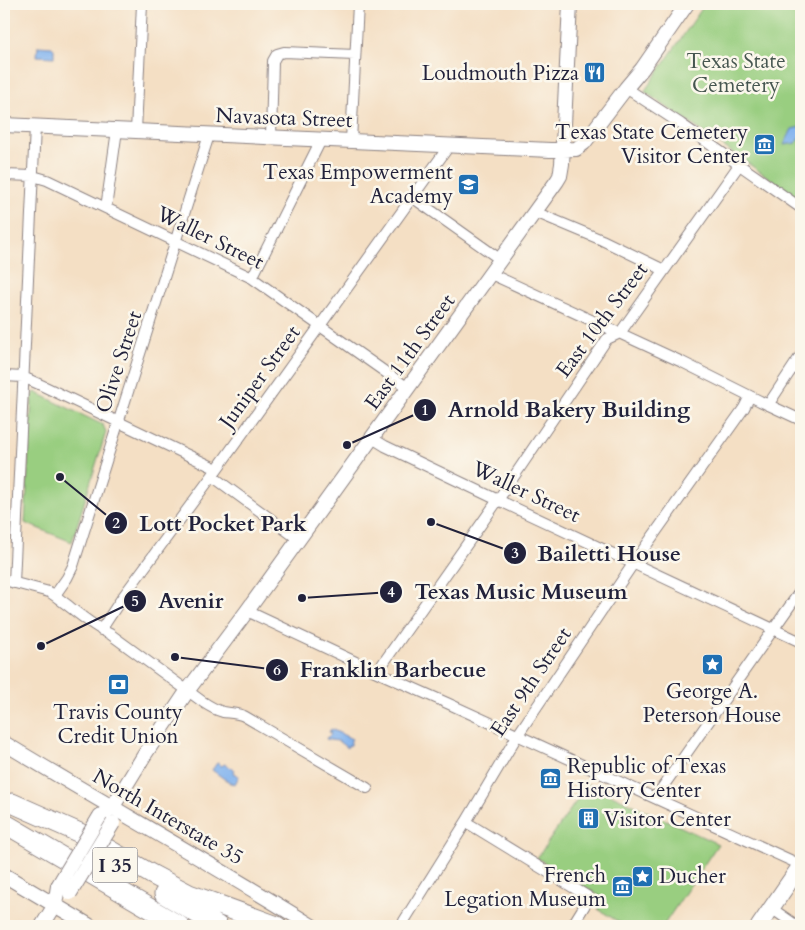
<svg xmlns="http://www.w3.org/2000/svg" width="805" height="930" viewBox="0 0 805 930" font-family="Cardo,serif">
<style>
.green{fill:#99ce80;stroke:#5e785e}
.water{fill:#82b3ee;stroke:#526a94}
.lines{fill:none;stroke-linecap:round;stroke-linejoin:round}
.street-casing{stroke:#8b8080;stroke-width:12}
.secondary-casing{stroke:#8b8080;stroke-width:16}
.primary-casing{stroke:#8b8080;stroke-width:18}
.highway-casing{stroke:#8b8080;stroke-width:21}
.street{stroke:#fff;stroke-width:10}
.secondary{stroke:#fff;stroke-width:14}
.primary{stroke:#fff;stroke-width:16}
.highway{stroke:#fff;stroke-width:19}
.secondary-bridge-casing{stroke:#8b8080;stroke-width:16;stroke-linecap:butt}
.secondary-bridge{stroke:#fff;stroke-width:14}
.labels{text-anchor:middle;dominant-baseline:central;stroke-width:5;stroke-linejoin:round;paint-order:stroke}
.shield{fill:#fbf7ec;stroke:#636270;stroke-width:1}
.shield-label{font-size:20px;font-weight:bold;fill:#22223b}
.park-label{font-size:21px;fill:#465650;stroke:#fbf7ec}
.poi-label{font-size:21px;fill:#22223b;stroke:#fbf7ec;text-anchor:end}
.street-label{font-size:21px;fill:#22223b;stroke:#fbf7ec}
.leader{fill:none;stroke:#22223b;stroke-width:2}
.callout-dot{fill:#22223b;stroke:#fbf7ec;stroke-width:2}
.mark-label{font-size:15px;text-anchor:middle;font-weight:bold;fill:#fff}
.callout-label{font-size:22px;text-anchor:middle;font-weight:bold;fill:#22223b;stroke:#fbf7ec;stroke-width:5;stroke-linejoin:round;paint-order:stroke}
</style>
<rect width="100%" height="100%" fill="#fbf7ec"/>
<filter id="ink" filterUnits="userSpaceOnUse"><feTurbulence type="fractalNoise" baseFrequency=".02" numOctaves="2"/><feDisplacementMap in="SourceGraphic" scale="10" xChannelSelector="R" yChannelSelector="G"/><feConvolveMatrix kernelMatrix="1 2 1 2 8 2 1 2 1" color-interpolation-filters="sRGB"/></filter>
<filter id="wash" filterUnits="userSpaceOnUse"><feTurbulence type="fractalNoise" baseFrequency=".0096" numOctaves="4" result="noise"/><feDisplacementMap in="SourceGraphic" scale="20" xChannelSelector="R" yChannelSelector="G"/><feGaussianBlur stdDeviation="1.12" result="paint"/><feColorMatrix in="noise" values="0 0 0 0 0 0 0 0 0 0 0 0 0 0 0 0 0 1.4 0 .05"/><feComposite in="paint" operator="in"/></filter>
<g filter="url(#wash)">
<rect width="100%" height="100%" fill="#f4dfc4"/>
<path class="green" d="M705,4H801V200L645,92L646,89Z
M35,392L103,425L106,432L72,542L25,523L32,396Z
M588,784L718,844L663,926H625L598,909L601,900L600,896L537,858Z"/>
<path class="water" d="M38,46L52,47L54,49V57L37,56Z
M801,127V134L796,143L784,145L792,129Z
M331,729L352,739L350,742H351V745L348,746L347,748L338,741L330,740L326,739L327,737H329L331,733L329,732Z
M217,763L222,766L224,764L235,770L233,773L239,776L235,784L230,783L212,770Z"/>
</g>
<g filter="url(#ink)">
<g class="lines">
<defs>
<path id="street" d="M626,88L681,124L801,208
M136,131L142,4
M271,137L273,61L277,54L284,52L355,55
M351,141L358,4
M4,175L33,176L47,180L252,278L408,388
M412,197L501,260
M106,208L117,130
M535,212L602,240L664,270
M491,274L682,362L760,401L801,420
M252,278L321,140
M4,376L23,377L41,385L217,469
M768,405L801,355
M372,438L385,446L498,500L801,642
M212,476L298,539
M4,580L49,592C55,595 60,600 66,604C80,615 94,627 110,634L203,702C209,706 216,710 223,712C230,713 237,713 244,716L367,788
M14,583L35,127
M55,595L67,578L73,566L209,135
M247,611L377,672L447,703L801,865
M101,630L122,598L212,476L449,146
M377,672L498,500L607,339L620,333L739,165
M655,798L801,590
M466,822L587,896L588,900L572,926
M771,908L797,926
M404,921L466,822L517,736L633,564L744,408L750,396"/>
<path id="secondary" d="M4,125L550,150L576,149L584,143L626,88L642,69L687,4
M4,743C106,805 211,863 312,926
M100,816L112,808L145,754L188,690L247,611L557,181L560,176L562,164L570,4
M4,875L90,926
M42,926L55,905L58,886"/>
<path id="primary" d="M759,926L801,865"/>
<path id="highway" d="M12,803L82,834L151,874L189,894L277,926
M4,823L180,926
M164,894L218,926"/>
</defs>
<use href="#street" class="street-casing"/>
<use href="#secondary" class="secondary-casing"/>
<use href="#primary" class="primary-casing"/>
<use href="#highway" class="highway-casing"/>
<use href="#street" class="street"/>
<use href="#secondary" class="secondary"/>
<use href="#primary" class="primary"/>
<use href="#highway" class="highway"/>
<defs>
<path id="secondary-bridge" d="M58,886L100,816
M70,893L113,823"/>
</defs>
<use href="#secondary-bridge" class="secondary-bridge-casing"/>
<use href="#secondary-bridge" class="secondary-bridge"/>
</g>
</g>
<defs>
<symbol id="restaurant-square" viewBox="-11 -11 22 22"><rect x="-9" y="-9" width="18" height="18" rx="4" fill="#1f6fb2" stroke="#fbf7ec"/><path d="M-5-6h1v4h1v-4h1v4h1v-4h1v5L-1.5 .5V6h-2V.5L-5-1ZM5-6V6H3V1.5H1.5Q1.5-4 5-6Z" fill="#fff"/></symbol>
<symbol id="museum-square" viewBox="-11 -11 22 22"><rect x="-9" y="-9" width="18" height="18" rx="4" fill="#1f6fb2" stroke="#fbf7ec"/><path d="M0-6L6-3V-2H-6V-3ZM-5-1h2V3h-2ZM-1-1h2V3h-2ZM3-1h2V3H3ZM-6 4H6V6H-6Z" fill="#fff"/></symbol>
<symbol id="school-square" viewBox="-11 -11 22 22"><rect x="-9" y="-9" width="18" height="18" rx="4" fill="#1f6fb2" stroke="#fbf7ec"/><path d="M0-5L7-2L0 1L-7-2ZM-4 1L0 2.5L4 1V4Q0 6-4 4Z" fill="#fff"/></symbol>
<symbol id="sight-square" viewBox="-11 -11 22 22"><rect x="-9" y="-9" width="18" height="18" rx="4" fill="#1f6fb2" stroke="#fbf7ec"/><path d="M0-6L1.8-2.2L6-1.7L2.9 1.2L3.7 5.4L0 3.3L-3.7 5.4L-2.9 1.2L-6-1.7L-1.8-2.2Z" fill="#fff"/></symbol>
<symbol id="bank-square" viewBox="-11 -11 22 22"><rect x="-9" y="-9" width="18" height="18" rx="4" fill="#1f6fb2" stroke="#fbf7ec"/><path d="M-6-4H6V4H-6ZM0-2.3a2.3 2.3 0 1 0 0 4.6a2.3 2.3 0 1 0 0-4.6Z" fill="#fff"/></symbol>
<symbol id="building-square" viewBox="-11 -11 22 22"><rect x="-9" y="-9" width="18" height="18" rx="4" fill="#1f6fb2" stroke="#fbf7ec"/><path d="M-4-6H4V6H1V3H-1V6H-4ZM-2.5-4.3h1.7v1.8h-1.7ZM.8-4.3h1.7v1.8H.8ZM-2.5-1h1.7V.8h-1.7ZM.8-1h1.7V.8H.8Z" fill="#fff"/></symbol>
</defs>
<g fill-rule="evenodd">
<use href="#restaurant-square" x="582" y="60" width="25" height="25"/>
<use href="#museum-square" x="752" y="132" width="25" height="25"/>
<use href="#school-square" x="456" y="172" width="25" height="25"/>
<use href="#sight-square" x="700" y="652" width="25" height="25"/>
<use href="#bank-square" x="106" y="672" width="25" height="25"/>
<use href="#museum-square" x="538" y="766" width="25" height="25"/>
<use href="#building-square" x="576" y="806" width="25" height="25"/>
<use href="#sight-square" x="630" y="864" width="25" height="25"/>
<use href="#museum-square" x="610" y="874" width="25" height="25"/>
</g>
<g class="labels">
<rect class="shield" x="92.5" y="847.5" width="45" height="35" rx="4"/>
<g class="shield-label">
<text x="115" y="865">I 35</text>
</g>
<g class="park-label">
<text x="736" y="61">Texas State<tspan x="736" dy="24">Cemetery</tspan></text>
</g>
<g class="poi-label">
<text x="579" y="73">Loudmouth Pizza</text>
<text x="748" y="132">Texas State Cemetery<tspan x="748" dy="24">Visitor Center</tspan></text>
<text x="453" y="172">Texas Empowerment<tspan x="453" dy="24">Academy</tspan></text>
<text x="712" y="691" text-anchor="middle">George A.<tspan x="712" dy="24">Peterson House</tspan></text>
<text x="118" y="712" text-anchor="middle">Travis County<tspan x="118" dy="24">Credit Union</tspan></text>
<text x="567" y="766" text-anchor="start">Republic of Texas<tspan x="567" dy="24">History Center</tspan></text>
<text x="604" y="819" text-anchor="start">Visitor Center</text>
<text x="606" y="875">French<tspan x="606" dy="24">Legation Museum</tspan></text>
<text x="659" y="876" text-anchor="start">Ducher</text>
</g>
<g class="street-label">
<text transform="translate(284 118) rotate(2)">Navasota Street</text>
<text transform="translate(210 238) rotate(26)">Waller Street</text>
<text transform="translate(602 320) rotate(-53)">East 10th Street</text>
<text transform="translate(410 352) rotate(-54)">East 11th Street</text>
<text transform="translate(119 362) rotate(-72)">Olive Street</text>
<text transform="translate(260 377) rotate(-54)">Juniper Street</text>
<text transform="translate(526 492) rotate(25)">Waller Street</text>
<text transform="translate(531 682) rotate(-56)">East 9th Street</text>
<text transform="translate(168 817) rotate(30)">North Interstate 35</text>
</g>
</g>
<path class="leader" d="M347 445L425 410M60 477L116 523M431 522L515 553M302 598L391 592M41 646L135 601M175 657L277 670"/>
<g class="callout-dot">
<circle cx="347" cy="445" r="5"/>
<circle cx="60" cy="477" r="5"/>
<circle cx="431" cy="522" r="5"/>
<circle cx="302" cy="598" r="5"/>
<circle cx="41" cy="646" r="5"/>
<circle cx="175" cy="657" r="5"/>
<circle cx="425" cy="410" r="12"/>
<circle cx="116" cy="523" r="12"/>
<circle cx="515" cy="553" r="12"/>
<circle cx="391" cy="592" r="12"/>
<circle cx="135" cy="601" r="12"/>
<circle cx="277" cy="670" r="12"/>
</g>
<g class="mark-label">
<text x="425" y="415">1</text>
<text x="116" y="528">2</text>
<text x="515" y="558">3</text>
<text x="391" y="597">4</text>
<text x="135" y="606">5</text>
<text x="277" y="675">6</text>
</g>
<g class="callout-label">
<text x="569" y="417">Arnold Bakery Building</text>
<text x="223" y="531">Lott Pocket Park</text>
<text x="609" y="561">Bailetti House</text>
<text x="521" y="599">Texas Music Museum</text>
<text x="191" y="608">Avenir</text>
<text x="393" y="677">Franklin Barbecue</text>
</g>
<rect width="805" height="930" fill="none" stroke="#fbf7ec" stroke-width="20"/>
</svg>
